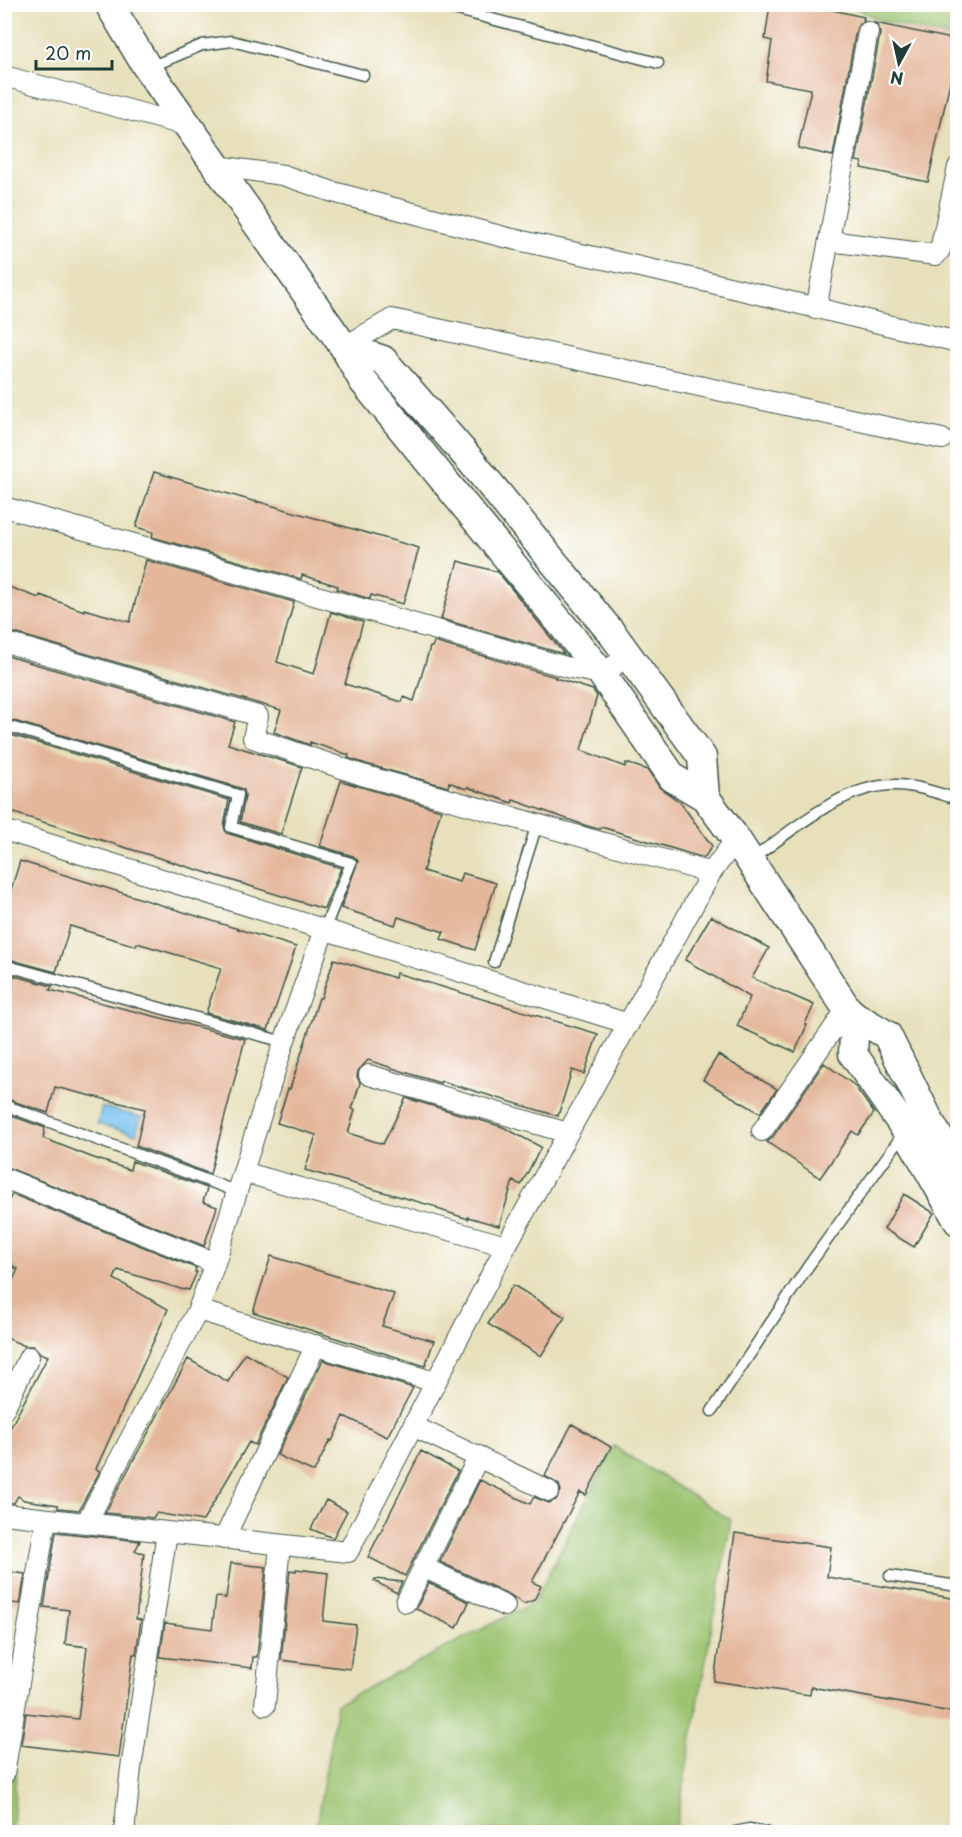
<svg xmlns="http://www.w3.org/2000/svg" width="962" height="1837" viewBox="0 0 962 1837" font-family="'Playpen Sans',sans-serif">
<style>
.grass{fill:#9bc36f;stroke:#5d8052;stroke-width:1.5}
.forest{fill:url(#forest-crowns);stroke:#4e734b;stroke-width:1.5}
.water{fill:#76c0ef;stroke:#4a7e92;stroke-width:1.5}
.building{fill:#e4b79b}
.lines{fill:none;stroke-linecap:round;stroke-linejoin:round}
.service-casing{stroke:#3d5548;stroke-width:13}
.minor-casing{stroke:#3d5548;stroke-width:22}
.secondary-casing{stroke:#3d5548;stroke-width:31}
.service{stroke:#fff;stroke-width:10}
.minor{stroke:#fff;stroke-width:20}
.secondary{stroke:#fff;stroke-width:28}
</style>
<defs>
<pattern id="forest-crowns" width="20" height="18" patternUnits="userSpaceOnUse" patternTransform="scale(1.5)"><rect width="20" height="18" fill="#7ca962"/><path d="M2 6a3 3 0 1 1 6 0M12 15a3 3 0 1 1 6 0" fill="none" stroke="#658b52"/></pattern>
</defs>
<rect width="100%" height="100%" fill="#fff"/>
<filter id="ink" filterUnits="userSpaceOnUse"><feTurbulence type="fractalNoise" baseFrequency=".0167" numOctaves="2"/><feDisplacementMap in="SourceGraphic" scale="12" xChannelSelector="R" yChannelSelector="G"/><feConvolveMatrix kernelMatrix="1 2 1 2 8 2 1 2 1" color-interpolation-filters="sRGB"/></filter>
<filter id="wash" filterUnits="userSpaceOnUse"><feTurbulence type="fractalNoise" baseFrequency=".008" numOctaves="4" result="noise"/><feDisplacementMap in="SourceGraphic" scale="24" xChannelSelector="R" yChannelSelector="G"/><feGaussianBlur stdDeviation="1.35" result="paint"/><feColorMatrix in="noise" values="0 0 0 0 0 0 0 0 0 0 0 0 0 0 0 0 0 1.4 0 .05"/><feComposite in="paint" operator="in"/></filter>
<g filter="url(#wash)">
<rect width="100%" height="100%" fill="#e7e0bb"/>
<path class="grass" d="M850,5H957V39L881,21Z
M614,1446L731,1520L675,1832H315L337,1704L534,1602Z
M5,1769L16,1770L13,1832H5Z"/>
<path class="forest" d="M5,1264L16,1269L5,1288Z"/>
<path class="water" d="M102,1107L141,1117L136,1134L97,1124Z"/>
<g id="blocks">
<path class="building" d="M770,4H806L864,17L863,20H865L859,24L856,30L833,156L798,148L811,89L766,81L772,41L765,39Z
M875,23L957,40V50L928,182L861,168L862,162L856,161L880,34L879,27Z
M154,472L256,502V501L419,548L403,604L371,595L370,599L337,589L338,586L302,575L301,579L152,537L153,532L136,527Z
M146,560L294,602L277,662L314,674L331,612L363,622L345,684L402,702L404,697L414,701L430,647H432L434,642L556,677L555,678L593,690L597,696L581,750L625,767L626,763L648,770L660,788L680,802L712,846L704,858L601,827L600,829L590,827L513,800L512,803L467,787L466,789L449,782L448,787L366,764L348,758L349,755L310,742V745L274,732L281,710L4,630V585L39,598L40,595L84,611V609L130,622Z
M458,561L498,572L564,654L441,619Z
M4,655L235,722L228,744L302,767L281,834L240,822L245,796L244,790L240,788L4,718Z
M4,733L229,800L224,826L226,833L341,868L324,909L4,810Z
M341,781L441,810L423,871L459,882L462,873L496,883L475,950L441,939L444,932L398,917L395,925L341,908L358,861L353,856L320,846Z
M20,861L296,947L268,1030L206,1013L221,968L137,943L136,946L70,926L56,972L4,958V912Z
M711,916L769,948L752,978L814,1005L805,1024L807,1025L795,1052L737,1026L750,997L685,960Z
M334,959L395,978L396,973L598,1034L584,1074L572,1070L558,1116L441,1081L440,1083L417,1076L368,1060L358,1071L357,1077L360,1083L352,1109L355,1110L348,1133L383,1144L406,1098L503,1127L541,1147L521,1185L513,1181L499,1226L468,1217V1219L437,1209V1207L305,1170L316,1135L277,1123L288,1089H290L319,998H321Z
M4,973L52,986L50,990L245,1039L210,1174L136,1146L145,1109L55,1087L48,1113L4,1098Z
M718,1055L777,1089L760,1113L703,1080Z
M824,1063L854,1085L874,1113L858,1135L852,1131L820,1178L767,1142L772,1138Z
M4,1113L45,1128L43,1138L91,1157L130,1170L132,1161L207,1188L203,1202L217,1207L204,1246L4,1166Z
M12,1194L196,1268L195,1272H197L189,1290L185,1289L184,1290L118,1270L114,1279L168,1309L96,1469L100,1471L79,1510L58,1508V1505L24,1500L18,1496L14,1503L4,1502V1440L48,1356L40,1353L34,1346H25L4,1337V1300L18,1269L4,1263V1211Z
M904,1194L934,1213L914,1247L884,1229Z
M271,1256L394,1294L382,1326L434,1341L425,1366L253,1312Z
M513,1285L565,1317L541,1356L488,1324Z
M245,1353L288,1377L255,1445L249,1442L203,1521L156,1513L153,1518L105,1513L188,1359L228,1382Z
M323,1360L413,1388L387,1437L344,1416L332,1441L330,1440L314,1472L277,1455Z
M572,1424L611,1447L586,1495L580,1492L532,1582L541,1586L534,1600L524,1604L510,1595L440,1562L480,1480L530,1504L534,1497L549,1503L556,1500L561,1491L559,1485L545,1476Z
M421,1451L458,1471L405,1576L368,1557Z
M326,1500L347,1511L333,1538L311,1529Z
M56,1532L140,1541L135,1551L144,1553L136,1619L141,1620L136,1654H133L119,1757L21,1745L26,1713L78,1719L87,1647L65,1644L69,1610L44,1607Z
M735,1533L831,1547L827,1577L957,1599V1713L811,1687L810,1695L714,1681Z
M231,1563L266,1567L257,1657H253L252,1668L160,1657L165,1623L212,1629L216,1597L226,1598Z
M296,1569L328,1573L323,1621L356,1625L350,1669L281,1660L290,1570L296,1571Z
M4,1571L25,1574L20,1604L4,1602Z
M375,1579L402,1582L397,1593L374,1581Z
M429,1583L469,1602L457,1628L416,1609Z"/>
</g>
</g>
<g filter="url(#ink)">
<use href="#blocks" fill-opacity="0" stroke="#3d5548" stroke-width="1.5"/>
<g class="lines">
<defs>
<path id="service" d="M435,4L658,63
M148,68L202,45L232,41L363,75
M4,725L238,795L231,827L351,863L324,930
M752,859C792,831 842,785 894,785C913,784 939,794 958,799
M494,962L537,824
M4,965L284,1042
M4,1105L238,1192
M712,1411L809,1265L904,1133
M890,1576L958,1586
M735,1832L749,1829L765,1832"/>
<path id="minor" d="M4,76L188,126
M217,166L283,175L333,192L504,237L708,282L958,342
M830,241L936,255L940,250L958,167
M816,309L868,32
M344,347L392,319L942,439
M4,507L570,668L602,674L628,656
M4,642L258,716L253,738L362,775L711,873
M4,830L629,1024
M369,1075L568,1133
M762,1131L847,1009
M243,1172L284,1042L324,930
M4,1178L215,1263L243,1172L506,1246
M198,1310L435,1382
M4,1409L29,1357
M413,1426L549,1491
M4,1514L348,1552L506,1246L711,873L736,839
M86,1523L198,1310L215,1263
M224,1539L316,1345
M423,1567L505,1606
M406,1602L479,1456
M265,1705L280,1545
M4,1774L46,1519
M124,1832L131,1768L167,1532"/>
<path id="secondary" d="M109,4L148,69L344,347L363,381L602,674L673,778L705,797L736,839L847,1009L855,1016L887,1035L930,1122L958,1171
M344,347L383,360L471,461L614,636L702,757L705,797
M855,1016L853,1054L906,1130L958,1221"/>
</defs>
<use href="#service" class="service-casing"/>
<use href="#minor" class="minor-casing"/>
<use href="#secondary" class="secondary-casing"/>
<use href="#service" class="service"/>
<use href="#minor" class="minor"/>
<use href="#secondary" class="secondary"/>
</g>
</g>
<rect width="962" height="1837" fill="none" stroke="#fff" stroke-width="24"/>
<g transform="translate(899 63) rotate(188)" stroke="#ffffff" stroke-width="4.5" paint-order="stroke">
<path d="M0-4.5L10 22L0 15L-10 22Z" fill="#1f3d34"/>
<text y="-9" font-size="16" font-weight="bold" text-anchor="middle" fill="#1f3d34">N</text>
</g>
<path d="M36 60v9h76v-9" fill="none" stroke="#1f3d34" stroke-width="3"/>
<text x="45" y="60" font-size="18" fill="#1f3d34" stroke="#ffffff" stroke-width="4.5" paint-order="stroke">20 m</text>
</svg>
